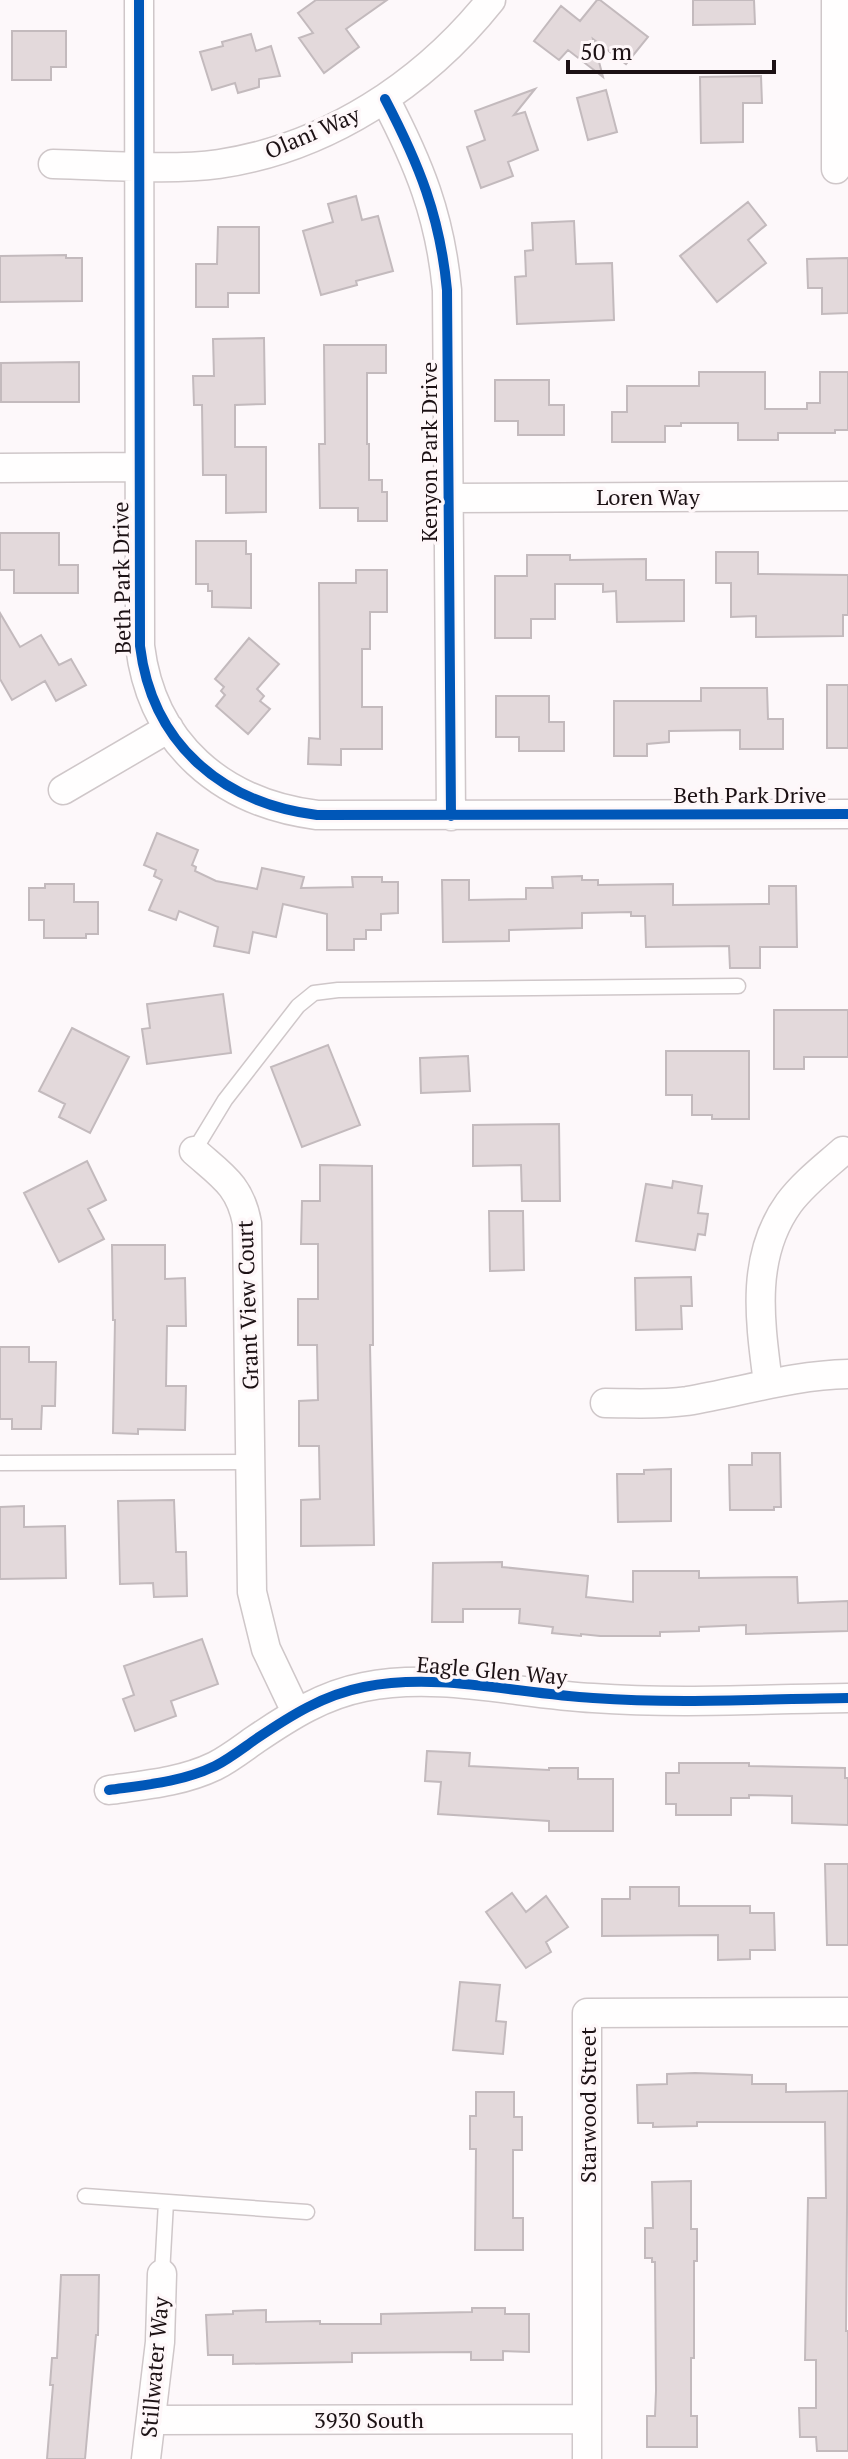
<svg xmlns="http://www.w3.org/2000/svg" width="848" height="2459" viewBox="0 0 848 2459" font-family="'PT Serif',serif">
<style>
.building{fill:#e3d9db;stroke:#c3babd;stroke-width:2}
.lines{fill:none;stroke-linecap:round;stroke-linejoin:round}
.service-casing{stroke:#cfc7c9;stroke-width:17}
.minor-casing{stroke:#cfc7c9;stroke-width:31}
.service{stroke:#fffefe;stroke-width:14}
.minor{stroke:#fffefe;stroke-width:28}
.cycleway-casing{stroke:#fef7f9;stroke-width:15}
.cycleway{stroke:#0057b8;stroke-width:10}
.labels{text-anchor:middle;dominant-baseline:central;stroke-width:7;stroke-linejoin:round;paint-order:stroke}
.street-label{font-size:22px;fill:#1c1114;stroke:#fef7f9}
</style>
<rect width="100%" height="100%" fill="#fdf8fa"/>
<path class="building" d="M316,0H387L346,29L359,47L324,73L299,38L313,33L298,13Z
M597,0H600L648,37L626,64L593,39L603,77L568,50L559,60L534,41L561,6L580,21Z
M693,0H754L755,24L693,25Z
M12,31H66V67H51V80H12Z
M251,34L256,51L271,46L280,76L259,79V87L238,93L235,83L212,90L200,52L223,46L222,42Z
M761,76L762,103H743V142L701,143L700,77Z
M535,89L514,115L525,112L538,150L508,162L513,176L481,188L467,147L485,140L475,111Z
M606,90L617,132L588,140L577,98Z
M356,196L362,220L378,216L393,271L356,281L357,285L321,295L303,231L333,222L328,204Z
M748,202L766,225L748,240L766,263L717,302L680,256Z
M574,221L576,264L612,263L614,320L517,324L515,277L526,276L525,251L533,250L532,223Z
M218,227H259V293H228V307H196V264H217Z
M66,255V258H82V301L0,302V256Z
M848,258V313L822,314V288H808L807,259Z
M264,338L265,404L235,405V447H266V512L226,513V475H203L202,405H194L193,376H214L213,339Z
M324,345H386V373H367V444H369V480H382V492H387V521H358V508H320L319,444H325Z
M79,362V402H1V363Z
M699,372H765V409H807V403H820V372H848V430H835V433H778V440H738V423H681V426H665V442H612V412H627V386H699Z
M495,380H549V405H564V435H518V421H495Z
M0,533H59V565H78V593H14V570H0Z
M196,541H246V554H251V608L212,607V591H208V584H196Z
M716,552H758V574L848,575V615H843V636L756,637V616L731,617V583H716Z
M527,555H570V560L646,559V580H684V621L617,622L616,591L603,592V584H555V619H531V638H495V576H527Z
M356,570H387V612H370V649H362V707H382V749H341V765L308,764L309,738L320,739L319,583H356Z
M0,613L20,647L41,635L59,665L71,659L86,685L56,701L45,681L12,700L0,679Z
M249,638L279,664L257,689L264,696L260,701L270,709L248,734L216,706L225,695L221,691L224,687L215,679Z
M827,685H848V748H827Z
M701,688H767L768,719H783V749H740V730L669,731V742L647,744V756H614V701H701Z
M496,696H549V722H564V751H519V737H496Z
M157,833L198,850L192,865L196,867L195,871L216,881L257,889L262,868L304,877L301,888L353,887L352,877H382V882H398V913L381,914V930H366V939H354V950H327V914L283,904L276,937L253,932L249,953L214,946L218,927L179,911L176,920L149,910L162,880L154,876L156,870L144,865Z
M582,876V880H598V885L673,884V905L769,904V886H796L797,947H760V968H730L729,946L646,947L645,916H631V912L582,913V928L509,930V941L443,942L442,880H469V900L526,899V888H553L552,877Z
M45,884H74V902H98V934H86V938H44V920H29V888H45Z
M223,994L231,1053L147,1064L142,1029L150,1028L147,1004Z
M774,1010H848V1057H804V1069H774Z
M72,1028L129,1057L90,1133L59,1117L65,1104L39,1091Z
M328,1045L360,1125L302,1147L271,1067Z
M666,1051H749V1119H712V1115H692V1095H666Z
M468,1056L470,1091L421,1093L420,1058Z
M559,1124L560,1201H522L521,1165L473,1166V1125Z
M87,1161L106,1200L88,1209L104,1239L59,1262L24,1193Z
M320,1165L372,1166L373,1345H370L374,1545L301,1546V1500L320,1499L319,1446H299V1401L318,1400L317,1345H298V1299H318V1244H301L302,1201H320Z
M673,1181L702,1186L698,1213L708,1214L705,1235L698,1234L695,1250L636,1241L646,1184L672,1188Z
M489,1211H523L524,1270L490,1271Z
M112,1245H165V1279L185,1278L186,1326H167L166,1386H186L185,1430L138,1429V1434L113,1433L115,1320H113Z
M691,1277L692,1306H681L682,1329L636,1330L635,1278Z
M0,1347H29V1362H56L55,1406H42L41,1429H12V1419H0Z
M752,1453H780L781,1507H774V1510H730L729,1465H752Z
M671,1469V1521L618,1522L617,1474H644V1470Z
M174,1500L176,1552H186L187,1596L154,1597L153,1583L120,1584L118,1501Z
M24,1506V1527L65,1526L66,1578L0,1579V1507Z
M502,1562V1567L588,1576L586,1597L633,1602V1571H699V1578L797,1577L798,1603L848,1601V1631L746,1634V1625L699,1627V1631L660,1632V1636H600L581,1634V1636L552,1633L553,1627L519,1623L520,1609H463V1622H432L433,1563Z
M202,1639L218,1684L171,1701L176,1716L135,1731L123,1699L134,1695L124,1666Z
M427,1751L470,1753L469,1766L549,1770V1768H578V1779H613V1831H549V1821L438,1814L441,1782L425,1781Z
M679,1763H749V1766L845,1768V1778H848V1825L792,1823V1796L749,1795V1798H731V1815H676V1804H666V1773H679Z
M825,1864H848V1945H827Z
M630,1887H679V1906H750V1913H774L775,1950H750V1959L718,1960V1935L602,1936V1899H630Z
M512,1893L526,1912L546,1896L568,1927L546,1942L551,1952L526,1968L486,1912Z
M460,1982L500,1985L496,2021L506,2022L503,2054L453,2050Z
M695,2073L752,2075V2084H786V2092L848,2091L846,2331H848V2451H817L816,2437H800L799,2408H816V2360H805L808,2198H826L825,2122H697V2126L653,2127V2123H638L637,2085L667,2084V2074Z
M476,2092H514V2117H522V2150H513V2218H523V2250H475L476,2149H470V2116H476Z
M691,2181V2229H697V2261H694V2358H691V2416H697V2447H647V2416H655L656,2391L655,2262H652V2258H645V2228H653L652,2182Z
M61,2275H99L98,2335H96L85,2459H47L53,2385H50L52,2358H57Z
M472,2308H505V2314H529V2352L503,2351V2360H471V2352L352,2353V2362L233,2364V2355H208L206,2315L233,2314V2311L266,2310V2322L320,2321V2324H381V2314L472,2312Z"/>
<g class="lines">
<defs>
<path id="service" d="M194,1151L225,1100L298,1006L314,993L338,990L738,986
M0,1463L250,1462
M85,2196L307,2212
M162,2274L166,2202"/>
<path id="minor" d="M139,0L140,646C152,744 222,803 317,815L848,814
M385,99C419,164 440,216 447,290L451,816
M53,164C105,165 169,171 219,164C327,148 424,84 491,0
M836,169V0
M0,468L139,467
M449,498L848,496
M63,790L169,728
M194,1151C221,1175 240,1185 247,1223L252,1592L266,1649L296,1712
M768,1383C760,1321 750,1257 789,1203C804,1183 825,1167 843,1151
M605,1403C632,1403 659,1405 687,1401C741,1392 793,1375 848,1374
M109,1790C145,1785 182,1782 215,1766C229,1759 243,1748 256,1739C290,1716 323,1695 364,1687C439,1672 518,1694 593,1698C678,1704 764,1699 848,1698
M152,2420L587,2419
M146,2459L160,2342L162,2274
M587,2459V2013L848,2012"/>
</defs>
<use href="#service" class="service-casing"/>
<use href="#minor" class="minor-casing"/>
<use href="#service" class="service"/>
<use href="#minor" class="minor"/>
<defs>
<path id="cycleway" d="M139,0L140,646C152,744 222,803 317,815L848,814
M385,99C419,164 440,216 447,290L451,816
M109,1790C145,1785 182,1782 215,1766C229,1759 243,1748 256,1739C290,1716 323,1695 364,1687C439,1672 518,1694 593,1698C678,1704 764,1699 848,1698"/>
</defs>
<use href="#cycleway" class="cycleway-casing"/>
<use href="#cycleway" class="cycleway"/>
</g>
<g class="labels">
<g class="street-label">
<text transform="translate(312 132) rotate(-23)">Olani Way</text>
<text transform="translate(428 452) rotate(-90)">Kenyon Park Drive</text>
<text x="648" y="496">Loren Way</text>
<text transform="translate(121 578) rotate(-91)">Beth Park Drive</text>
<text x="750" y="794">Beth Park Drive</text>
<text transform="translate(247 1305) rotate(-92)">Grant View Court</text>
<text transform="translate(492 1670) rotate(5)">Eagle Glen Way</text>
<text transform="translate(587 2105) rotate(-90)">Starwood Street</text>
<text transform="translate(154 2367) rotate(-85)">Stillwater Way</text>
<text x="369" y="2419">3930 South</text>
</g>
</g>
<path d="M568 60v12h206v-12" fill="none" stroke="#1c1114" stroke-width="4"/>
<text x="580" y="60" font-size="24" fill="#1c1114" stroke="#fef7f9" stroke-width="6" paint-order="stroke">50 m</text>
</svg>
